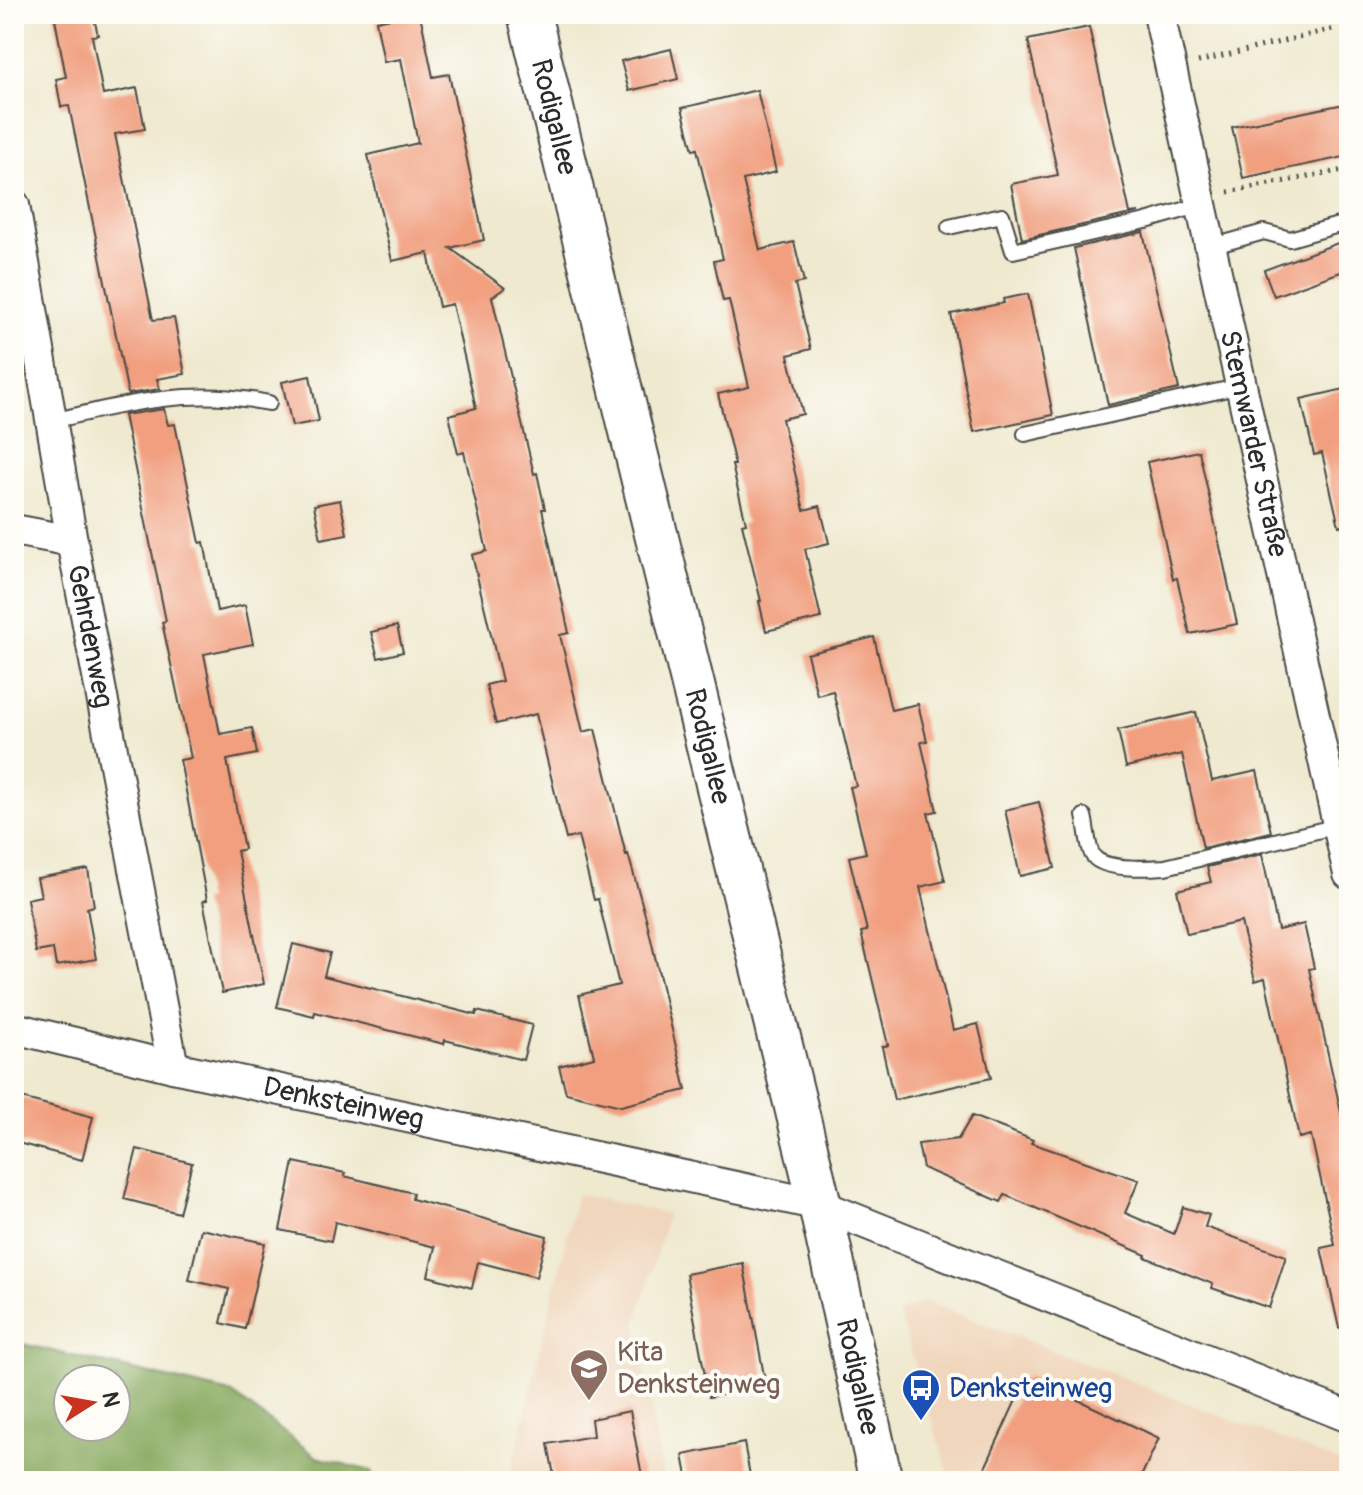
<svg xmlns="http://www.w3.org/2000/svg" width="1363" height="1495" viewBox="0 0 1363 1495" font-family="Pangolin,sans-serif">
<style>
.built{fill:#f0d6bc}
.forest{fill:#85a75c;stroke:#586944;stroke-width:2;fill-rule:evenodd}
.building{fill:#f19f7f}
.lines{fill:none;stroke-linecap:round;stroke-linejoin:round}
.service-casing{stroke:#484844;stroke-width:18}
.minor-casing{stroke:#484844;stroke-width:34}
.secondary-casing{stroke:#484844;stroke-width:46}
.path{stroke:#484844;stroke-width:5;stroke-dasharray:2 6;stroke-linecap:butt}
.service{stroke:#fff;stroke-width:14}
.minor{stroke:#fff;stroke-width:30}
.secondary{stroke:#fff;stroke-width:42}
.labels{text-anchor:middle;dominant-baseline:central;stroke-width:8;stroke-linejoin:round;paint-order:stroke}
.street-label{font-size:28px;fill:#2b2b2b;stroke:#fdfcf7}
.education-label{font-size:28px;fill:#785e54;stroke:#fdfcf7;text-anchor:start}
.transit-label{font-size:28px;fill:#164399;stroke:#fdfcf7;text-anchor:start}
</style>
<rect width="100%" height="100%" fill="#fdfcf7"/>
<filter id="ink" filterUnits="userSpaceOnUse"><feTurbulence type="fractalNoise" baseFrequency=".0125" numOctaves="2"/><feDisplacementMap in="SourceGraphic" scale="16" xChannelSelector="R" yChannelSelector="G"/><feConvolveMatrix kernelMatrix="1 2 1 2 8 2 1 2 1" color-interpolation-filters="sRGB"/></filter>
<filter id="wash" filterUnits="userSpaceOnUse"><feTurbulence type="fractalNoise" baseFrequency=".006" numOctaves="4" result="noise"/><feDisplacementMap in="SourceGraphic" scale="32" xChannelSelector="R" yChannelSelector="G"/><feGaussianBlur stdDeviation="1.8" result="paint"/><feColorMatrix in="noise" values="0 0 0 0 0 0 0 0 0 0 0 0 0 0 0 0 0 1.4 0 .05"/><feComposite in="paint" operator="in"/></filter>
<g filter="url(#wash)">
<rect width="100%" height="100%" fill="#efe9cf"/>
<path class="built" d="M577,1194L668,1214L636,1323L664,1481H509Z
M925,1301L1349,1466V1481H951L899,1313Z"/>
<path class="forest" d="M14,1342L231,1393L317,1457L371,1471L373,1481H14ZM68,1379H116V1427H68Z"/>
<g id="blocks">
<path class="building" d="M54,14H93L98,35L92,36L103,95L137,88L145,129L115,134L153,320L174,318L185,374L157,379L160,389L128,394L69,106L61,107L56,79L66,77Z
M411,14H420L433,77L449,74L484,240L450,248L505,288L492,297L534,474L537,473L545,509H542L569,633L560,635L583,732L595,729L626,855L628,854L646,918L686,1090L621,1106L566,1093L559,1066L594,1057L579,995L619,985L598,899L594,900L578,836L566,839L536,714L496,724L486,685L502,681L472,555L487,551L464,452L458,454L449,415L476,408L452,304L439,307L428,253L392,261L368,155L418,143L401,59L384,62L376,21Z
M1089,27L1130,213L1139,212L1022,239L1011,184L1058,175L1028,40Z
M671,49L678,79L629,91L621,61Z
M757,90L776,172L743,180L760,250L794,242L804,282L795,284L811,349L788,355L803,414L782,419L804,510L820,506L829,543L805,549L821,618L766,631L759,601H761L742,524L746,523L732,465H735L718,394L749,387L729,300L723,301L714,261L723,259L697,149L693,150L682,108Z
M1349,103V156L1243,178L1232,127Z
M1143,232L1179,389L1108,405L1074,248Z
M1349,239V269L1274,296L1264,270Z
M1028,294L1053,415L974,432L951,314L1004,303L1003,299Z
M310,376L319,421L292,426L282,382Z
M1349,388V524L1339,526L1322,453L1314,455L1301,399Z
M164,409L168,425L175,424L200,543L204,542L217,611L245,605L253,644L204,654L220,734L252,728L257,754L227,760L244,849L237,851L264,984L222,993L203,901L207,900L180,760L191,758L162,622L166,621L124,415Z
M1199,451L1237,624L1190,634L1177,578L1173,579L1147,462Z
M340,500L347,534L321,539L314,505Z
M397,626L403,652L378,658L371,632Z
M874,637L891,710L918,704L927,741L921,742L937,811L928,813L945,881L920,887L953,1030L978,1024L991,1078L894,1100L882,1047L888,1045L861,932L867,931L849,857L866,853L850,787L856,786L833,691L817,695L807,654Z
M1196,712L1212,781L1257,771L1271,832L1203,848L1182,754L1126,767L1118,730Z
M1039,802L1055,868L1020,876L1005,810Z
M1262,854L1278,930L1304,924L1314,968L1309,969L1349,1148V1326L1339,1328L1321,1248L1335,1245L1311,1135L1299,1138L1265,978L1255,981L1241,922L1187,934L1177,890L1211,882L1207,867Z
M88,869L94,906L87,908L96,959L56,966L53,949L36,952L27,899L41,896L37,878Z
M293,944L330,953L324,976L476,1015L477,1011L532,1025L523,1060L445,1040L444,1044L315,1012L314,1016L277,1007Z
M14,1096L93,1117L82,1160L14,1142Z
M972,1116L1033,1140L1031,1143L1139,1180L1125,1213L1174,1234L1183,1207L1209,1215L1205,1227L1286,1256L1269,1308L1212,1288L1213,1284L1145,1257L1146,1255L1005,1195L1001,1202L923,1168L918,1144L958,1139Z
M137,1149L192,1163L179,1213L124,1199Z
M294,1162L345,1173L344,1176L413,1193L412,1199L547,1236L536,1277L478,1262L472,1288L428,1276L435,1247L335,1222L331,1241L280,1230Z
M201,1229L265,1243L245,1329L221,1323L229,1289L189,1280Z
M743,1263L766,1386L709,1397L686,1274Z
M1027,1376L1159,1438L1139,1481H979Z
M630,1411L642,1476L613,1481H555L548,1444L593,1436L591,1419Z
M744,1443L751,1481H688L683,1455Z"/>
</g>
</g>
<g filter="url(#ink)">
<use href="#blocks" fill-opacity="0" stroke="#484844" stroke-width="2"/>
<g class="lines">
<defs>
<path id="service" d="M949,227L1002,215L1013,251L1146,221L1201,205
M1210,247L1264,232L1290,239L1349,222
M52,421C129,403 190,387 269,403
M1025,434L1241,386
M1084,816C1087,827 1087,843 1092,854C1100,871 1149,868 1165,867L1338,826"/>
<g id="minor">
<path id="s1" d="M1159,14L1349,874"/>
<path id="s2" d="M14,205L72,541L173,1067"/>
<path d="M14,530L72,541"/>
<path id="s3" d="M14,1028L173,1067L820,1205L1349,1417"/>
</g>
<g id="secondary">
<path id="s4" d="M529,14L820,1205L881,1481"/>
</g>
</defs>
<use href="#service" class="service-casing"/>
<use href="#minor" class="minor-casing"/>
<use href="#secondary" class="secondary-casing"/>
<path class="path" d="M1198,62L1337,28
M1228,192L1349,169"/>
<use href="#service" class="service"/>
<use href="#minor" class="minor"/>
<use href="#secondary" class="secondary"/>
</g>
</g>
<defs>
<symbol id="school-pin" viewBox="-11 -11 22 30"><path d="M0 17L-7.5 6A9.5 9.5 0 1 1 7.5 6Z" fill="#8d6e63" stroke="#fdfcf7"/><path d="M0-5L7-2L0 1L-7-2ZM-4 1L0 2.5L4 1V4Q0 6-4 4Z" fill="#fff"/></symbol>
<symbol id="bus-pin" viewBox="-11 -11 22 30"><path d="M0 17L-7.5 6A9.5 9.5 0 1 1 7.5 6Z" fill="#1a4fb4" stroke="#fdfcf7"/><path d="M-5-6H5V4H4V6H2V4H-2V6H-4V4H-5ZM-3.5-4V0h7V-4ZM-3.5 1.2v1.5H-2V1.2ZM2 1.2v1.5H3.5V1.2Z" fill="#fff"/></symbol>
</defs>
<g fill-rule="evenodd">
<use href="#school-pin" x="567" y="1346" width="44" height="60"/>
<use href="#bus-pin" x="899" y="1366" width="44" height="60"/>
</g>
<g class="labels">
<g class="street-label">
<text stroke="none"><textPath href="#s4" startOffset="106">Rodigallee</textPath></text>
<text stroke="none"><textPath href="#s1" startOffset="440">Stemwarder Straße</textPath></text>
<text stroke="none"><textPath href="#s2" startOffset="438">Gehrdenweg</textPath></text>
<text stroke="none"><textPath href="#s4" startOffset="754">Rodigallee</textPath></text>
<text stroke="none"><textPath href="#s3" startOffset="338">Denksteinweg</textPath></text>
<text stroke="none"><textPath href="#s4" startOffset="1402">Rodigallee</textPath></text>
</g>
<g class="education-label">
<text x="617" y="1352">Kita<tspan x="617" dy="32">Denksteinweg</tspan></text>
</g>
<g class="transit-label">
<text x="949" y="1388">Denksteinweg</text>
</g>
</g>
<rect width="1363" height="1495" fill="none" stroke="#fdfcf7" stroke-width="48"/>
<g transform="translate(92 1403) rotate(79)"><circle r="38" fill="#fdfcf7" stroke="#a9a8a5" stroke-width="2"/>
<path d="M0-6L14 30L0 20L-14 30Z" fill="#c8321e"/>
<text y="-12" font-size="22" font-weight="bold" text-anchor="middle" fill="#2b2b2b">N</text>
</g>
</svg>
